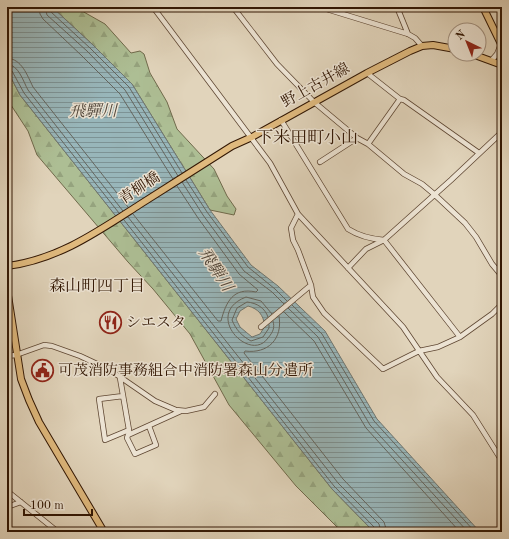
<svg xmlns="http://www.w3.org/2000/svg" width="509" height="539" viewBox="0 0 509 539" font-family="'Old Standard TT','Noto Serif JP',serif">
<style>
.forest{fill:url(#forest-firs);stroke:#706a4c}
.water{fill:url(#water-rules);stroke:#6f7671;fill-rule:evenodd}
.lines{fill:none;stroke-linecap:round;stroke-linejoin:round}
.shore{stroke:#65665f;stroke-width:1}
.minor-casing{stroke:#5e4632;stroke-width:6}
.major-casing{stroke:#321704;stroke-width:8}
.minor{stroke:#ece3d3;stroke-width:4.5}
.major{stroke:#e0ba7e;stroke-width:6}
.labels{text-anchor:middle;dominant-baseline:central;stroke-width:3;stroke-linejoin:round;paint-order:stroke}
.street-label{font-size:15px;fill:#321704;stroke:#ece3d3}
.poi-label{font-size:15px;fill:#321704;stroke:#ece3d3;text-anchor:start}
.water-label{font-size:16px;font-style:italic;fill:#51473b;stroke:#ece3d3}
.neighbourhood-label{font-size:16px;fill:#321704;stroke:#ece3d3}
.quarter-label{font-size:17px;fill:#321704;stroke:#ece3d3}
</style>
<defs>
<pattern id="forest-firs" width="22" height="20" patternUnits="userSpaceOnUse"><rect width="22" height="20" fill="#adbe94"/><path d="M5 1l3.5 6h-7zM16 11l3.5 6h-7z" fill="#95a37e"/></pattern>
<pattern id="water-rules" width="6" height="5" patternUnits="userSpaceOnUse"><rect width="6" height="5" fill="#98b6ba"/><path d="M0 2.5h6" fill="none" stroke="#7d9395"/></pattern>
</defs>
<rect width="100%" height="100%" fill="#e1d4bb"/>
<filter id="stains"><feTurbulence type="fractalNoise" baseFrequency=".005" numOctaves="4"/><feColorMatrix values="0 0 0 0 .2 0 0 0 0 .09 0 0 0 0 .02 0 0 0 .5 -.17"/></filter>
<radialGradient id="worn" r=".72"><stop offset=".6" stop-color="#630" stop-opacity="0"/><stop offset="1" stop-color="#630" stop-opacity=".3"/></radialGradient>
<path class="forest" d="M52,7H83L82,11L105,24L131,53L140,51L144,54L150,73L167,102L177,129L214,169L227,196L236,209L234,215L210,210L132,84L93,45Z
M7,70L20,95L332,489L374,532H342L296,486L229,405L190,334L153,289L128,262L37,155L28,131L7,99Z"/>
<path class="water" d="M7,7H52L93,45L132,84L210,210L251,265L278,286L325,331L377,419L480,532H374L332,489L20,95L7,70ZM248,306C259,309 263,315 265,326L260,334L252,337L240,327L236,319L240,311Z"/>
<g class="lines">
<path class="shore" d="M39,7L40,14L43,19L82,56L120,94L173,179
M45,7L47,15L87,51L125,90L178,176
M50,7L51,12L90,48L129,87L182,173
M7,58C22,59 27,75 33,87L128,207
M7,64C19,65 23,81 28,90L123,211
M7,69L12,71L24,93L119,213
M186,180L207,212L248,267L275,289L287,301
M182,182L203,215L244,271L272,292L284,304
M133,214L218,321H221C226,302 233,287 256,292L258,290L239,274L198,218L177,186
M128,217L338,483L379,524L381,532
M124,220L334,486L375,528L376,532
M292,305L322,334L374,421L475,532
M288,308L318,337L370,425L468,532
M284,312L314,341L366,428L460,532
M272,314L261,301L246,297C202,314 250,364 268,338C273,332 275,328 273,321
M279,316C283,339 268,354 245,351L244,353L343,479L384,522L387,532
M268,317C265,308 257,303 247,302L237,308L232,320C236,330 242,336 251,341L263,337L269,328V325"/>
<defs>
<path id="minor" d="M153,7L270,163L298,214L403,327L437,377L473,415L502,461
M233,7L277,64L314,102L357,138L368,144L404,174L422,184L434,194L465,223L476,237L492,264L502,276
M320,7L408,34L415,38L422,46
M397,7L408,34
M491,61L497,54L501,44
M367,73L400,99L404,100L479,153
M281,120L348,229C359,236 371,239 384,240L460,337
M368,144L400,99
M320,162L357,138
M298,214L291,228L293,240L298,250L311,285L313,297L324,313L383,369L419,351L438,347L460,337L492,314L502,304
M348,268L366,249L384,240L451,180L502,132
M261,327L311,285
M7,356L16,355L44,345L52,346L80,356L110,370L155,401L176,410L186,411L204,407L215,394
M120,378L129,430L105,440L99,399L123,396
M149,426L156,445L135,454L127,438L128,435L181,411
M7,491L58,532
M7,507L21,502"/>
<path id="major" d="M483,7L502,46
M472,54L502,65
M7,266C57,260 97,232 139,205C170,185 201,166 232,146L252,137L367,73L410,51L422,46L433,45L455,49
M7,289L21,379L29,400L39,422L104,532"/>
</defs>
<use href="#minor" class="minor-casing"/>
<use href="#major" class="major-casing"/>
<use href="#minor" class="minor"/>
<use href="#major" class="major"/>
</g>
<defs>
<symbol id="restaurant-ring" viewBox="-11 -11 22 22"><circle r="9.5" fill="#ece3d3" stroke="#8f2418" stroke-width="1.5"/><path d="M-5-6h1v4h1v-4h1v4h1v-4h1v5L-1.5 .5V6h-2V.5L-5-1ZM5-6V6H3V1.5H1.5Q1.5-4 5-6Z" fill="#8f2418"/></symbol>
<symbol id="civic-ring" viewBox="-11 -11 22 22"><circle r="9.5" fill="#ece3d3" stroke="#8f2418" stroke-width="1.5"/><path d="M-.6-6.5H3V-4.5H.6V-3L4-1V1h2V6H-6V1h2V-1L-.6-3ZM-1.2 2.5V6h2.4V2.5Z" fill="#8f2418"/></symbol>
</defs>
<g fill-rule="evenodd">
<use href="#restaurant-ring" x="98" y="310" width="25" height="25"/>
<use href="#civic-ring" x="30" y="358" width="25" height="25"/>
</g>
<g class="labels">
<g class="street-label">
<text transform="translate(316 86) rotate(-29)">野上古井線</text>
<text transform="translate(140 189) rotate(-33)">青柳橋</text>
</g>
<g class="poi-label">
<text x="126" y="323">シエスタ</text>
<text x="58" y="371">可茂消防事務組合中消防署森山分遣所</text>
</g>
<g class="water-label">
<text x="93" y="112">飛驒川</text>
<text transform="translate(215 270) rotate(57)">飛騨川</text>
</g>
<g class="neighbourhood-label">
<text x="97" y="287">森山町四丁目</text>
</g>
<g class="quarter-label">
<text x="307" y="138">下米田町小山</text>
</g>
</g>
<rect width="509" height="539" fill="none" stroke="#e1d4bb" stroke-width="24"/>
<rect x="8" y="8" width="493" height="523" fill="none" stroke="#321704" stroke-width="2"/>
<rect x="12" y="12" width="485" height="515" fill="none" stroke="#321704"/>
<g transform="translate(467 42) rotate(317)"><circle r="19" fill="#ece3d3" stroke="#a29180"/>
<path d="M0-3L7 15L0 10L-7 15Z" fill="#8f2418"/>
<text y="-6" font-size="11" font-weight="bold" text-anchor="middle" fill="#321704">N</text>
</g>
<path d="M24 509v6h68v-6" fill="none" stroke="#321704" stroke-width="2"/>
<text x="30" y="509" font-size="12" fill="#321704" stroke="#ece3d3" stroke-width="3" paint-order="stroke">100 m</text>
<rect width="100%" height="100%" filter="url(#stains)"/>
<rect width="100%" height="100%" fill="url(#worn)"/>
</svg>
